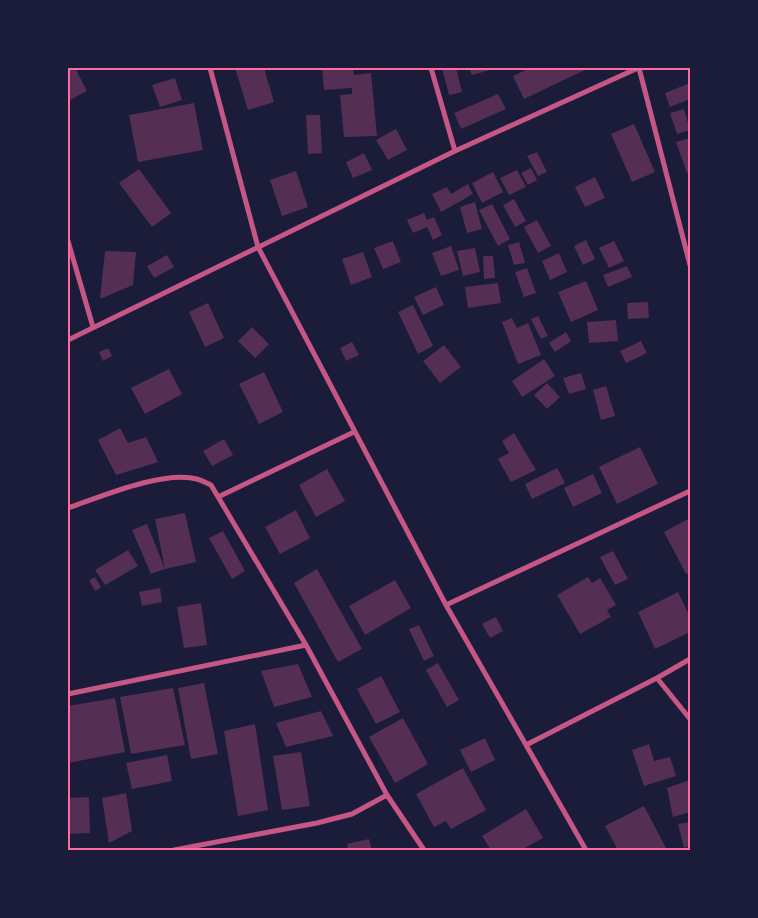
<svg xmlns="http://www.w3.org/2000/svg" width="758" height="918" viewBox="0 0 758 918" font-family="'Space Grotesk',sans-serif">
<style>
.building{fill:#542f53}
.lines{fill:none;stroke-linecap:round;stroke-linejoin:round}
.minor{stroke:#c65784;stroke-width:5}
.neatline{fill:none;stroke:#ff6b9d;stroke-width:2}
</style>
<rect width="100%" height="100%" fill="#1b1b3a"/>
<path class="building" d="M68,68H75L87,91L68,101Z
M235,68H264L274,102L248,110Z
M322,68H353L354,75L371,73L377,136L344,137L340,95L352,94V88L324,90Z
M442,68H456L462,92L449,95Z
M469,68H498L472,75Z
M530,68H589L524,99L513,76Z
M175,78L182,100L160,107L152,85Z
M690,83V99L670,107L665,93Z
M498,94L506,109L461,129L454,113Z
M194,103L203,150L138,162L129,115Z
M684,109L690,130L677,134L670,113Z
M306,115H320L322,153L308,154Z
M634,124L655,172L632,182L611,134Z
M396,129L407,150L388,160L376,140Z
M690,138V171L687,173L676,142Z
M537,152L547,172L538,176L527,156Z
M364,153L372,170L353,178L346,162Z
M531,168L537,180L528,185L521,173Z
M139,169L171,213L152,227L119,183Z
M517,170L526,187L509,195L500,178Z
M296,171L308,207L282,216L270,180Z
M493,172L503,192L482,203L472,183Z
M595,177L605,198L585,207L575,187Z
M468,184L473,194L441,212L432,194L447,187L451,194Z
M514,199L526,221L515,227L503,205Z
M475,202L482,229L467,233L460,207Z
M492,204L510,239L498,246L479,210Z
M424,213L427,220L434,217L442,235L433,240L427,227L413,233L407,220Z
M537,220L551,246L538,253L524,227Z
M586,240L595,259L583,265L574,246Z
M393,241L401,262L383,269L374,248Z
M614,241L624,261L609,268L599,248Z
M519,242L525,263L514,265L508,245Z
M451,246L459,270L441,276L432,253Z
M475,248L480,272L463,276L457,251Z
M105,251L136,252L133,285L100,299Z
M363,252L372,277L351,285L342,259Z
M559,253L567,272L550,280L542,261Z
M167,255L174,267L154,278L147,266Z
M483,256H493L495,278L484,279Z
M627,266L632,277L608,287L603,275Z
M527,268L536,293L524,297L515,272Z
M586,281L598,310L571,322L558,292Z
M498,283L501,303L468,308L465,287Z
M436,287L444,305L423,315L414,297Z
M648,302L649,318L628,319L627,303Z
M208,303L224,338L205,347L189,312Z
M413,305L433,346L418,354L398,312Z
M538,316L548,336L541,339L531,319Z
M512,318L517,328L528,323L541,355L518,364L502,322Z
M616,320L618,341L589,343L587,322Z
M252,327L269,344L255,358L238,341Z
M566,332L571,341L555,352L549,343Z
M641,341L647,353L626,363L620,351Z
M352,342L359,355L346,361L340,348Z
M444,345L461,367L440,383L423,361Z
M108,348L112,356L103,361L99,352Z
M544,359L555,376L522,397L512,381Z
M169,369L182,394L145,414L131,388Z
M264,372L283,412L259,424L239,384Z
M581,373L586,389L569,394L563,378Z
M547,383L560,397L547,409L534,395Z
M606,386L615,416L601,420L593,390Z
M120,428L128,443L146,437L158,462L116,475L98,440Z
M514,433L536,470L511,482L498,459L509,453L502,441Z
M224,439L233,455L212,466L203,451Z
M640,447L658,484L617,504L599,467Z
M557,468L565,483L532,499L525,484Z
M327,469L345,501L316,517L299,485Z
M593,474L602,493L573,507L564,488Z
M296,510L310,538L280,554L265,527Z
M185,513L196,562L165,569L151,574L132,530L147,524L165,569L155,519Z
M690,518V572L686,574L664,532Z
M223,531L245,571L232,579L209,538Z
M128,550L138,566L105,585L95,570Z
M613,551L628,579L615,585L600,557Z
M317,569L362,649L338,662L294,583Z
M95,577L101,587L95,591L89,580Z
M588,577L592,583L600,578L616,605L607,610L611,617L580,634L557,595Z
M395,580L411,608L365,635L349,606Z
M160,588L162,602L142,606L139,592Z
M678,592L690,617V632L655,649L638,612Z
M201,603L207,645L184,648L177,607Z
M496,617L503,631L490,638L482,624Z
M419,625L434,656L424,661L409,629Z
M438,663L459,700L447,707L426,670Z
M298,664L312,697L274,707L261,671Z
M381,676L400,712L376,724L357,689Z
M204,683L218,754L191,759L178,688Z
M173,688L185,745L131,754L120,697Z
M115,698L125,752L68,763V706Z
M321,711L333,736L286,747L276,723Z
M403,718L428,764L395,783L369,737Z
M255,724L268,810L238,816L224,731Z
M485,738L495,760L471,772L460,750Z
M649,744L654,761L670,757L676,776L644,786L632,750Z
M301,752L310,806L282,810L273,756Z
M167,755L172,781L132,789L126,763Z
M463,768L486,810L451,829L446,821L434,827L416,794Z
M690,780V812L673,817L667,788Z
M126,793L132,831L109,843L102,798Z
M89,797L90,833L68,834V798Z
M644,806L667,850H618L605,826Z
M526,809L543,838L521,850H491L482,836Z
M690,822V846L684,848L678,824Z
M369,839L372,850H348L347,844Z"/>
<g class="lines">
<path class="minor" d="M210,68L258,247L446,605L586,850
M431,68L455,151
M639,68L690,265
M68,241L93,327
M68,340L455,151L638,68
M218,497L354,432
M68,508C100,497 163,470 197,479C201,480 206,483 211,485L306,645L387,795L424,850
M446,605L690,491
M657,678L690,719
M68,694L306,645
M526,745L657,678L690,659
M174,850L317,823L352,814L387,795"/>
</g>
<rect width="758" height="918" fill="none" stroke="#1b1b3a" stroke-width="138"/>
<rect x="69" y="69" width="620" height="780" class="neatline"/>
</svg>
